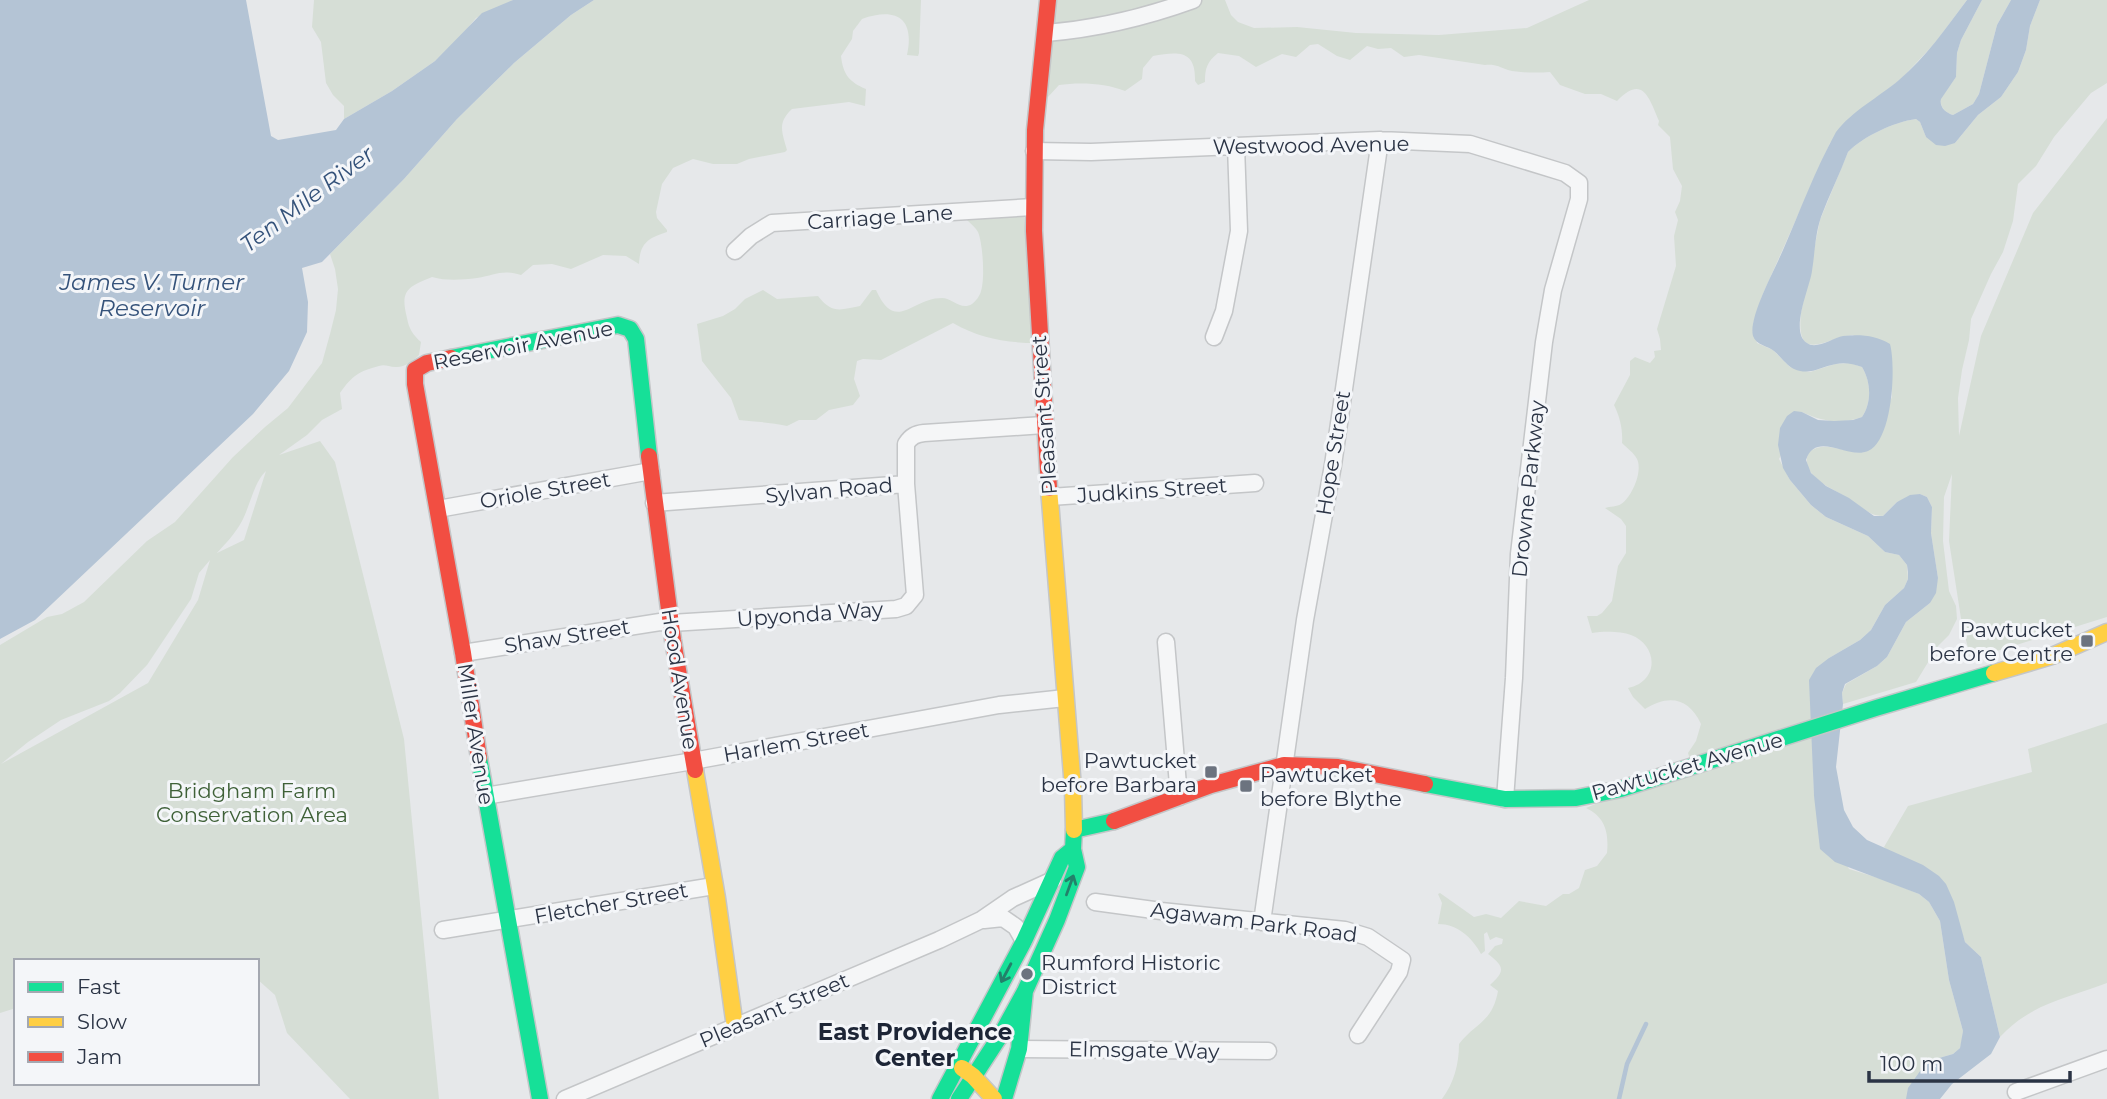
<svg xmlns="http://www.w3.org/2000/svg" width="2107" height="1099" viewBox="0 0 2107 1099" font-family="Montserrat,sans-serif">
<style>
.green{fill:#d6ded6;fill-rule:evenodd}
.water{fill:#b4c4d5}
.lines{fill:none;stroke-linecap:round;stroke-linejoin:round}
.stream{stroke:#b4c4d5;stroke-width:4.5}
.street-casing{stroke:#c4c6c8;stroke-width:19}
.fast-casing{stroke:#c4c6c8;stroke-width:19}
.slow-casing{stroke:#c4c6c8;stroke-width:19}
.jam-casing{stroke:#c4c6c8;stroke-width:19}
.street{stroke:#f5f6f7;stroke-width:16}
.fast{stroke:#16e098;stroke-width:16}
.slow{stroke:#ffcf43;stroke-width:16}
.jam{stroke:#f24e42;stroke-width:16}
.oneway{stroke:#22816a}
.poi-dot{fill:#6c737f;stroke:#f4f6f9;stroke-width:2.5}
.labels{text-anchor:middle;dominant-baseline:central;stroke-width:6;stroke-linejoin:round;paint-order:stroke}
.street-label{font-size:21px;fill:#2b3445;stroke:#f4f6f9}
.poi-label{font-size:21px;fill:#2b3445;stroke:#f4f6f9;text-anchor:end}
.park-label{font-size:21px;fill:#3f6138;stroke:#f4f6f9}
.water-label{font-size:23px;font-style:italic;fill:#34527a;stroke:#f4f6f9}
.neighbourhood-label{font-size:23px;font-weight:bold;fill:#1d2536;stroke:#f4f6f9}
</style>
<rect width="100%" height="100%" fill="#e6e8ea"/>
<path class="green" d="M314,0H513L476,18L456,42L435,61L392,91L344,119V106L333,95L326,83L321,42L312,27Z
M594,0H921L919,53L918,56L907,55C915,18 896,7 862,19L853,31L852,39L841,56C843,74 849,82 866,89L865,106L849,102L792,109C777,123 782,132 787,150L785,152L749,159L737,164H713L693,159L673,168L662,184L656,212L657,218L667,230V232C648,238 640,243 639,264L626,256L603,255L571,269L552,264L533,265L521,275C502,269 495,275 477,278C461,280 446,281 432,277C407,287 400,291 407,318C409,329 413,335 421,342L419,355C413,361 404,368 395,367C389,367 385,364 379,366C359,371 352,376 340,393L342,409L322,420L307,435L279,455L320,441L335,462L404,739L439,1099H350L287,1033L275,995L257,979V961H16V1008L0,1013V645L47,617L62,614L84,602L147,541L175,522L233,457L265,427L288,408L322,363L330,334L336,310L338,289L335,269L330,254L404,179L457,119L514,63L571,15ZM266,471L244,540L217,553C226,543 235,534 242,521C250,506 254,482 266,471ZM210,560L198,600L148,683L1,764L28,742L61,720L109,701L120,693L147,665L191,599L199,573Z
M1051,0H1225L1231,15L1238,22L1254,28L1297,27L1356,33L1439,35L1527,28L1589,0H1967L1935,43L1902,78L1875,100L1830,143L1762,296L1753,324L1757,343L1773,350L1790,367L1810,372L1835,364L1850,363L1862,367C1871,382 1872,402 1862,417C1840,425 1821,421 1802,412L1779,459L1790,480L1811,505L1826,517L1868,536L1885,552L1899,555L1907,565L1908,579L1904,588L1885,605L1871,630L1860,640L1829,658L1812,721L1814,796L1849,869L1885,880L1919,894L1929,902L1940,921L1949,980L1963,1031L1962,1041L1960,1048L1953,1054L1932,1060L1906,1099H1442C1454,1083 1459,1064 1459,1044C1476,1022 1492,1023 1498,991L1490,985C1506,971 1504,966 1488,954L1495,946L1502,944L1503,939L1496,937L1490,940L1487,932L1484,934L1485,951L1481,954C1472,937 1457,924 1438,924L1442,903L1438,894L1440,893L1474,917L1486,914L1501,918L1519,901L1546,906L1563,894H1569L1579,888L1585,870L1597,866L1607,853C1609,832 1605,817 1586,808L1691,763L1688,753L1696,741L1701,724C1689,698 1669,694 1645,709L1633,697L1628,688C1632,687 1635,686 1639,684C1660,671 1653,643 1631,635C1621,631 1603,631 1592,633L1587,616H1597L1602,613L1612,601L1618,566L1626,553V526L1621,519L1605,508C1610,506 1617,507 1621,504C1632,497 1643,471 1637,459C1634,453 1627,448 1622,443C1623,430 1620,417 1614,405L1630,375V361L1635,357L1650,363L1655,357L1654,351L1661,350L1660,339L1657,329L1676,266L1674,236L1678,220L1675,212L1680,201L1682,186L1673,169L1670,137L1658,125L1659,121C1649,98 1643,74 1617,101L1601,94H1585L1560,85L1550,72C1538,73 1519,73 1508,70C1499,67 1496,64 1485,65L1419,55L1404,57L1391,48L1378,49L1367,46L1350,60L1337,56L1318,44L1310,45L1296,57L1282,54L1256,67L1239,56L1218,53C1207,62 1205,68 1205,82L1198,85L1195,81C1196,49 1177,52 1153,56L1143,68L1142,79L1125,91C1106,83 1079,82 1059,85L1048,97Z
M1982,0H2011L1997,25L1979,94L1973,104L1953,115C1945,113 1939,106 1941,98L1956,77L1957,53L1961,40Z
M2040,0H2107V83L2091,93L2054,137L2036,166L2018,184L2013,221L2003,252L1991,274L1971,319L1969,340L1962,370L1958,398L1959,436L1981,336L2033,213L2107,118V617L1971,659L1962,625L1949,541L1952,474L1944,497L1943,541L1949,591L1956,606L1957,619L1949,635L1938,646L1916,682L1843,704L1842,693L1846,684L1877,666L1887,657L1906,622L1930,603L1938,578L1931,533L1932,507L1927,497L1920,494L1897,502L1883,516C1869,516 1861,506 1849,499C1833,488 1800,477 1808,453C1826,438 1845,455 1865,452L1892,397L1891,373L1853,335C1823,339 1796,364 1801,313L1820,220L1848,152C1864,136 1894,122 1916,119L1920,122L1926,137L1955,143L1978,115L2001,97L2018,72L2026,50L2030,26Z
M1023,206L1036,343C1006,343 979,338 953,323L881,360L863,359L857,361L854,379L860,396L853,405L829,410L816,420H799L787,426C771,422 755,422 739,420L731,398L702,361L697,324L723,316L735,309L745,299L763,290L777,299L818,296C832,314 840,310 860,306L872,290H876C896,334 911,298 942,298C952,298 961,311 972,304C975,302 980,296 981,291C985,279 983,244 978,232C976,228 971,224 967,220L970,208Z
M2107,723V983C2065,999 2032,1003 2000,1037L1981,957L1965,942L1962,933L1884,847L1908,806L2032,772L2028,749Z"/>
<path class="water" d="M0,0H246L271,136L278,140L336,130L344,119L392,91L435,61L482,13L513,0H594L571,15L514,63L457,119L404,179L322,262L302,268L308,302L307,332L289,371L253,414L35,620L0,639Z
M1967,0H1982L1961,40L1957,53L1956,77L1941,99C1939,107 1946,113 1953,115L1973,104L1979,94L1997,25L2011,0H2040L2030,26L2026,50L2018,72L2001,97L1978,115L1955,143L1945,146L1936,145L1926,137L1920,122L1916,119C1894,122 1864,136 1848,152C1840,174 1829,195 1821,217C1815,235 1815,252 1812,271C1810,287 1789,332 1807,343C1816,350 1833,338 1843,336C1859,334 1876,335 1890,344C1896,366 1893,440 1868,451C1848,460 1816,430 1806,460L1811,473L1826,486L1849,498L1874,516H1883L1897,502L1910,495L1920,494L1927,497L1932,507L1931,533L1938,578L1936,593L1930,603L1906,622L1887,657L1877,666L1845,684L1842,693L1843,704L1836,767L1844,810L1853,827L1867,840L1923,865L1939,876L1946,884L1954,902L1965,942L1981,957L2000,1037L1991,1054L1952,1084L1940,1099H1906L1908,1088L1923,1067L1932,1060L1953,1054L1960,1048L1963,1031L1949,980L1940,921L1929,902L1919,894L1835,862L1820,849L1814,796L1809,680L1816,668L1829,658L1860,640L1871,630L1885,605L1904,588L1908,579V572L1907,565L1899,555L1885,552L1868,536L1826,517L1811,505L1790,480L1783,468L1778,445L1780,428L1787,416L1794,411L1802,412L1818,420L1834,421L1853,420L1862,417C1872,402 1871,382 1862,367C1853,364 1845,362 1836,364C1820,367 1810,376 1794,369C1786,365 1781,357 1774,351C1768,346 1756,345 1753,336C1748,318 1775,269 1783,250C1800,211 1815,170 1836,132C1852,111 1879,97 1899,80C1926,57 1946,28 1967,0Z"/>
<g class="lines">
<path class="stream" d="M1619,1099L1627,1064L1646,1024"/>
<defs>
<path id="street" d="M1046,33C1095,29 1146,17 1193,0
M1034,151L1091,152L1380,140L1470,144L1565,173L1579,183V199L1553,290L1544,342L1519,554L1514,678L1505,799
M735,251L751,236L772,223L1033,207
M1214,337L1224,311L1239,231L1236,146
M1050,497L1255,483
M654,503L906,484
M438,509L651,471
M1166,642L1179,797
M463,653L660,622L671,623L896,609L906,606L915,595L906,484V444C911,436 916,434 924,433L1044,425
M485,796L693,761L999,705L1065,698
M1095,902L1161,911L1345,930L1368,937L1402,960L1399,972L1358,1035
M984,920L1003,918L1016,927L1024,941
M1262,922L1305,620L1333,465L1380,140
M443,930L714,886
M1019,1049L1268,1051
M2016,1092L2107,1059
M565,1099L939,940L981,920L1013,898L1053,880"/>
<path id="fast" d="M451,358L618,325L630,329L636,339L649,456
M479,758L540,1099
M1425,784L1505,799L1576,798L1621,789L1876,708L1994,673
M940,1099L1024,941L1062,858L1073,849
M959,1099L1002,1033L1025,991L1057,920L1077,867L1073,849L1074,830L1114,821
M1004,1099L1019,1049L1025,991"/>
<path id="slow" d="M1049,488L1073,788L1074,830
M1994,673L2052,656L2107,632
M695,770L717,898L735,1027
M962,1068L973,1076L994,1099"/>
<path id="jam" d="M1048,0L1035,130L1034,231L1049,488
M451,358L427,363L415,370V384L463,653L479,758
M649,456L673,640L695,770
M1114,821L1211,785L1284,765L1338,767L1425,784"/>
</defs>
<use href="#street" class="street-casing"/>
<use href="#fast" class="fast-casing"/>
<use href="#slow" class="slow-casing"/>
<use href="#jam" class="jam-casing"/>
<use href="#street" class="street"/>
<use href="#fast" class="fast"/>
<use href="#slow" class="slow"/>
<use href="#jam" class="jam"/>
</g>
<defs><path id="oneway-shaft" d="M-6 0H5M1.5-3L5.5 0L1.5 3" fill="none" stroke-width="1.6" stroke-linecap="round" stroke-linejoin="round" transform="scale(1.75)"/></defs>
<g class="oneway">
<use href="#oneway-shaft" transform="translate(1070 885) rotate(-70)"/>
<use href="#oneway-shaft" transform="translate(1006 973) rotate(118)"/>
</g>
<g class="poi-dot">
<rect x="2080" y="634" width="14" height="14" rx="3.5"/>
<rect x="1204" y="765" width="14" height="14" rx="3.5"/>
<rect x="1239" y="779" width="14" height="14" rx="3.5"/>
<circle cx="1027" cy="974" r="7"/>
</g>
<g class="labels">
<g class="street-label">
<text transform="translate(1311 145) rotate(-1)">Westwood Avenue</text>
<text transform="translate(880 217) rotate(-4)">Carriage Lane</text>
<text transform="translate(523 345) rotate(-11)">Reservoir Avenue</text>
<text transform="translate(1044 415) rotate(-94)">Pleasant Street</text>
<text transform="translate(1333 453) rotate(-81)">Hope Street</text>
<text transform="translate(1528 489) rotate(-84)">Drowne Parkway</text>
<text transform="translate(545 490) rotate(-10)">Oriole Street</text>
<text transform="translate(829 490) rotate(-5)">Sylvan Road</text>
<text transform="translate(1152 490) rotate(-4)">Judkins Street</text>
<text transform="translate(810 614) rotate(-4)">Upyonda Way</text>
<text transform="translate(567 636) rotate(-9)">Shaw Street</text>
<text transform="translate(680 679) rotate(81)">Hood Avenue</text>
<text transform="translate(476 734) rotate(81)">Miller Avenue</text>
<text transform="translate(796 742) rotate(-10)">Harlem Street</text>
<text transform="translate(1687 766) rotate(-16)">Pawtucket Avenue</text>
<text transform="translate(611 903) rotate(-10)">Fletcher Street</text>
<text transform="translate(1254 922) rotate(7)">Agawam Park Road</text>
<text transform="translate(774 1010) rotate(-23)">Pleasant Street</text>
<text transform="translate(1144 1050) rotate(1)">Elmsgate Way</text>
</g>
<g class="poi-label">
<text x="2073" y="629">Pawtucket<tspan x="2073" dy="24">before Centre</tspan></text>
<text x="1197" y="760">Pawtucket<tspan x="1197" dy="24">before Barbara</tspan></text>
<text x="1260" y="774" text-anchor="start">Pawtucket<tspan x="1260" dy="24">before Blythe</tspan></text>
<text x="1041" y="962" text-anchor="start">Rumford Historic<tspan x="1041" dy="24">District</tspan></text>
</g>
<g class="park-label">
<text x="252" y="790">Bridgham Farm<tspan x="252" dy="24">Conservation Area</tspan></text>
</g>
<g class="water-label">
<text transform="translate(307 199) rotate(-37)">Ten Mile River</text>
<text x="152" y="282">James V. Turner<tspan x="152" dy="26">Reservoir</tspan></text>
</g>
<g class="neighbourhood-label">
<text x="915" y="1032">East Providence<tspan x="915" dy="26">Center</tspan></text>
</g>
</g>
<rect x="14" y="959" width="245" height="126" fill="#f4f6f9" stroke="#a4a8b1" stroke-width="2"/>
<rect x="28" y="982" width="35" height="10" fill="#16e098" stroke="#a4a8b1" stroke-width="2"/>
<text x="77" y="994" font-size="21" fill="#2b3445">Fast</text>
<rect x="28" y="1017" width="35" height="10" fill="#ffcf43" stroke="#a4a8b1" stroke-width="2"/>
<text x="77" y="1029" font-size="21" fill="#2b3445">Slow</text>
<rect x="28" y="1052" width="35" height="10" fill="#f24e42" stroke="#a4a8b1" stroke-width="2"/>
<text x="77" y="1064" font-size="21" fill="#2b3445">Jam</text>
<path d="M1869 1071v10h201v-10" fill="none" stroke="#2b3445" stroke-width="3.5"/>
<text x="1880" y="1071" font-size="21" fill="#2b3445" stroke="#f4f6f9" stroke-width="5" paint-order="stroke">100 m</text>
</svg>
